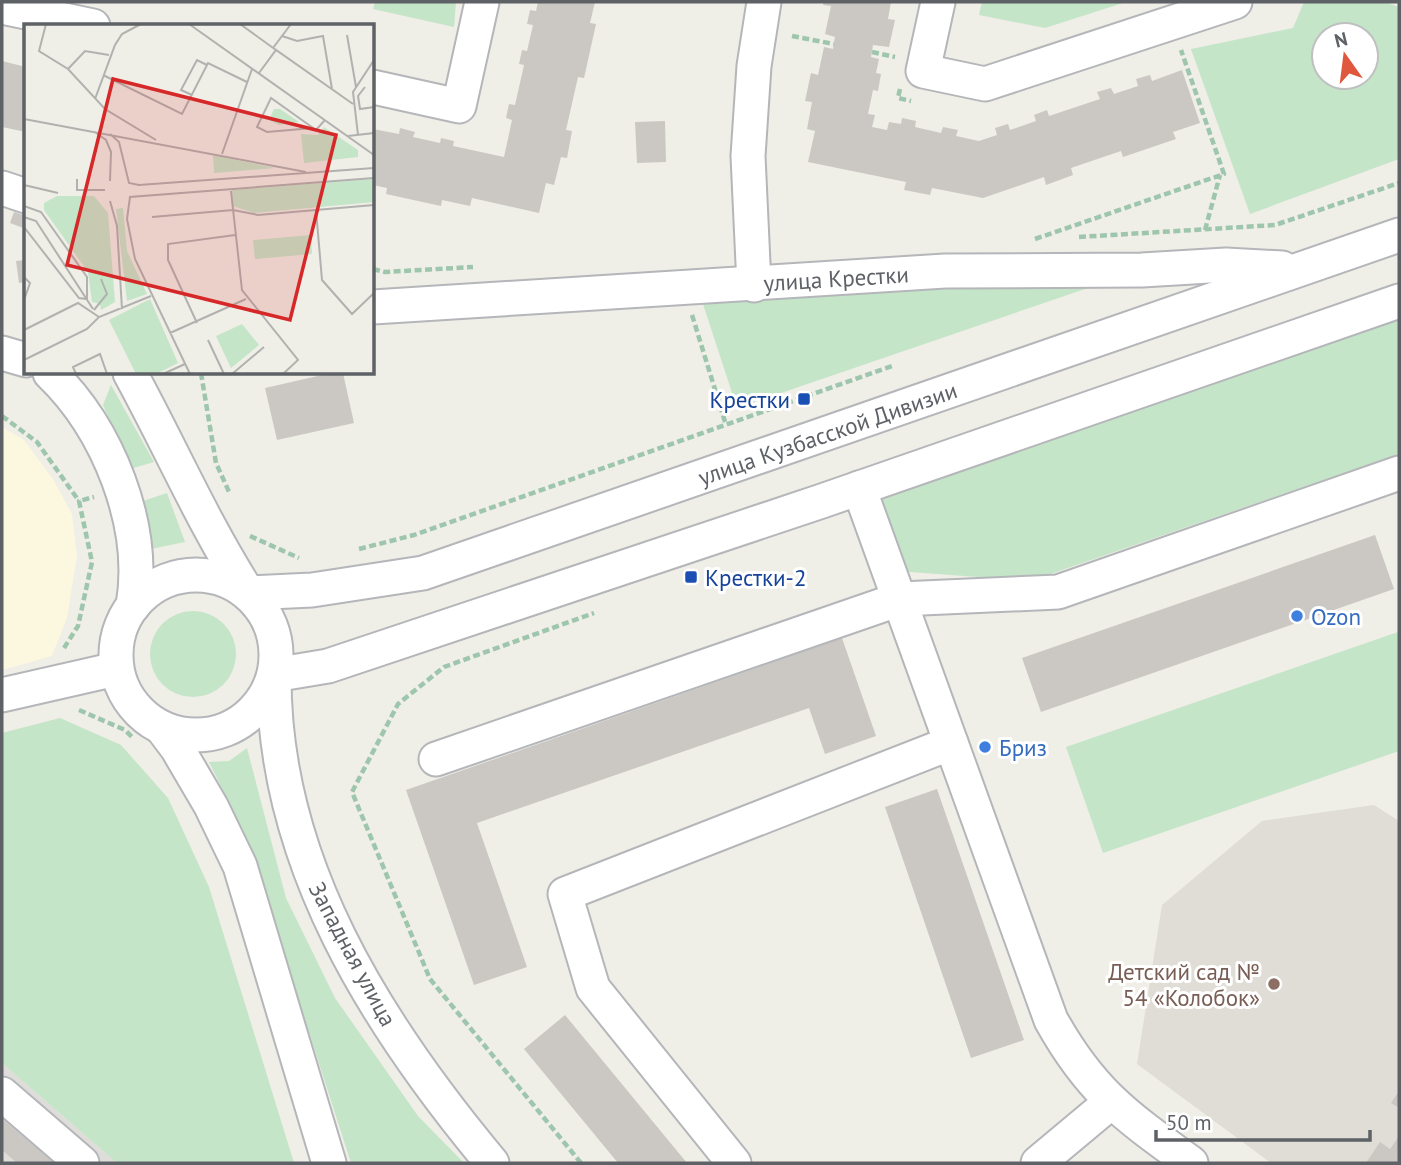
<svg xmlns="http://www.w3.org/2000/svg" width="1401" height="1165" viewBox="0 0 1401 1165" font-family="'PT Sans',sans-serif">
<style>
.commercial{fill:#fcf8df}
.industrial{fill:#deddd9}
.education{fill:#dfddd5}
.green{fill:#c5e5c8;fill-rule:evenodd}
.building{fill:#cbc8c4}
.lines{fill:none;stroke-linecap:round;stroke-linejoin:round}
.minor-casing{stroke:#b4b6ba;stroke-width:37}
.path{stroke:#9ec6ad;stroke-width:4.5;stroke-dasharray:7 3.5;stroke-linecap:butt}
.minor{stroke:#fff;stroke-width:33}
.transit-dot{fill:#1a4fb4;stroke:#fff;stroke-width:2.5}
.shop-dot{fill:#3f7fe0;stroke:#fff;stroke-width:2.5}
.education-dot{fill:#8d6e63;stroke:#fff;stroke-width:2.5}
.labels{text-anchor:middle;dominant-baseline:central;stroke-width:6;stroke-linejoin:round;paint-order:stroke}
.street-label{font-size:23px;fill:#5e6166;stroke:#fff}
.transit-label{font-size:23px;fill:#164399;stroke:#fff;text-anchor:end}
.shop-label{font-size:23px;fill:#366cbe;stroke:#fff;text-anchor:start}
.education-label{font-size:23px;fill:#785e54;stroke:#fff;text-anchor:end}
.inset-road{fill:none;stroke:#b1b2af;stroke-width:2}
.view{fill:#d62828;fill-opacity:0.15;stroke:#d62828;stroke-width:3.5}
.inset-edge{fill:none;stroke:#5e6166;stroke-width:3.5}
</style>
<rect width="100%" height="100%" fill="#efeee7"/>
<path class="commercial" d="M2,427L24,440L53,479L72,514L77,556L67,618L52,656L2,670Z"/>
<path class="industrial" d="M2,1063L117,1163H2Z"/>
<path class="education" d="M1374,805L1399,821V1163H1271L1137,1064L1162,905L1262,821Z"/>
<path class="green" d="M375,2H456L454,27L373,9Z
M982,2H1126L1045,28L979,15Z
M1304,2H1385L1399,7V159L1250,214L1191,49L1293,28ZM1324,35H1366V77H1324Z
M1072,283L1088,288L737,408L702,301Z
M1399,304V454L1030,581L897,571L866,482Z
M111,385L154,462L130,469L103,405Z
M167,493L185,542L151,549L143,501Z
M150 654a43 43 0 1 1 86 0a43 43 0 1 1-86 0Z
M1398,632L1399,751L1103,853L1066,747Z
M60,718L121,745L168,798L209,887L294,1163H117L2,1063V733Z
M247,748L286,898L335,998L418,1116L464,1163H351L247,839L209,762L229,761Z"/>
<path class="building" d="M538,2H595L590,23L596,24L584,78L578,77L566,130L572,131L567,158L561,157L554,185L546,183L539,213L472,198L470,206L442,200L441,206L386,194L387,188L373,185V129L399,134L400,128L415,132L413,137L440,143L441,138L454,141L453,146L504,157L512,120L506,118L509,104L515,105L524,65L519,64L522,50L527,51L533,25L527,24L530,10L536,11Z
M824,2H891L888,19L895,20L889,47L873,45L871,57L879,59L876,73L881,74L878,91L873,90L868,114L875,115L872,127L887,130L889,122L901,124L902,118L916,121L915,127L941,133L943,127L958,130L956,136L979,141L997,135L995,128L1008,124L1010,130L1036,121L1034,115L1047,110L1049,116L1100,99L1097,92L1111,88L1114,94L1138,86L1136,79L1150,75L1152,81L1182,70L1200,123L1173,132L1176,139L1123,157L1121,151L1071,168L1073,175L1046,185L1044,177L983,198L932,188L930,195L904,190L906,182L808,162L815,131L807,129L812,102L805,101L811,73L818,75L824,47L833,49L835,37L825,34L831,6L823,5Z
M2,61L26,67V132L2,127Z
M665,121L666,162L637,163L635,122Z
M14,212L26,216V229L10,223Z
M26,260V282L19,283L16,261Z
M331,373H343L354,423L277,440L265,388Z
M1375,535L1394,589L1041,712L1022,658Z
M842,638L876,736L825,754L809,708L477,823L527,967L474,985L406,790Z
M937,789L1024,1040L971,1058L885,807Z
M565,1015L687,1163H618L524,1049Z
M1399,1091V1108L1391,1103Z
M2,1119L54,1163H17L2,1150Z
M1399,1136V1163H1366L1380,1142L1390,1149Z"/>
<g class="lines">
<defs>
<g id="minor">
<path d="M938,2L923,71L985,84L1235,2"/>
<path d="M2,7L93,26"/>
<path d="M373,87L459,106L482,2"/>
<path d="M2,188L26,196"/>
<path d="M754,285L748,156L754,66L764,2"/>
<path id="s1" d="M373,307L945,271L1142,270L1226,265L1282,268"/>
<path d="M2,353L26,360"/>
<path d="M50,373C108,429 147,525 133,606"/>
<path id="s2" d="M130,373C170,446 203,523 248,593L312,590L423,573L1399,235"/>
<path d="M859,488L1051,1020C1091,1092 1126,1116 1191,1163"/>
<circle cx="196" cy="655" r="80"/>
<path d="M2,695L116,669"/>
<path d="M162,728L177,748L211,806L240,866L329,1163"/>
<path d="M436,759L900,599L1058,592L1399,473"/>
<path d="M2,1094L82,1163"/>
<path d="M492,1163C376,1024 273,862 274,675L328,666L822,501L1399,301"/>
<path d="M734,1163L593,988L565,894L951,743"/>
<path d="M1038,1163L1111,1102"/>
</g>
</defs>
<use href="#minor" class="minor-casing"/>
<path class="path" d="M792,36L834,44
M872,52L895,57
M900,89L898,98L911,101
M1205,230L1220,175
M1079,237L1275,225L1399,183
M1035,239L1224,174L1181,50
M373,269L385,272L473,267
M692,315L726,425
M201,373L216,463L230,494
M2,416L37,442L79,501
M250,536L299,558
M359,549L414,535L895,365
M64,648L78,626L92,562L79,501L94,497
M79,710L125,730L133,738
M581,1163L430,979L352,792L398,704L444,667L594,613"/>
<use href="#minor" class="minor"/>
</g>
<g class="transit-dot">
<rect x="797" y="392" width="14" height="14" rx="3.5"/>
<rect x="684" y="570" width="14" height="14" rx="3.5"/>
</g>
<g class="shop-dot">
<circle cx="1297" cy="616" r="7"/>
<circle cx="985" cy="747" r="7"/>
</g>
<circle class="education-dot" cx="1274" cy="984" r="7"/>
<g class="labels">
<g class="street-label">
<text stroke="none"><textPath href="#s1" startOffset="464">улица Крестки</textPath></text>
<text stroke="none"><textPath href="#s2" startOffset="854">улица Кузбасской Дивизии</textPath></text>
<text transform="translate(353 954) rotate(62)">Западная улица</text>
</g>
<g class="transit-label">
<text x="790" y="399">Крестки</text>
<text x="705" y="577" text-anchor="start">Крестки-2</text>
</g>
<g class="shop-label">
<text x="1311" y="616">Ozon</text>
<text x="999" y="747">Бриз</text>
</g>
<g class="education-label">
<text x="1260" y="971">Детский сад №<tspan x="1260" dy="26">54 «Колобок»</tspan></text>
</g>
</g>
<g transform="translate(24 24)">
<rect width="350" height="350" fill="#efeee7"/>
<path d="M250,85H256L275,98L255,101L245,96ZM300,103L334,126V133L280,139L277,110L294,111ZM189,131L251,144L190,149ZM350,155V178L230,189L209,182L208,166ZM33,172H70L84,189L91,278L77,286L76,280L68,278L64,248L20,186V179ZM99,184L103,227L123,270L103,277L92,185ZM287,211L288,230L231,235L229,216ZM126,275L154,339L132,350H112L85,296ZM218,300L235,321L207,344L192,312Z" fill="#c5e5c8"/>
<path class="inset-road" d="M22,0L15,27L44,45L81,85L132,116M165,0L350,131M216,0L252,26M323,11L332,63M258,12L273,17L299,12L308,65M249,24L267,0M44,45L61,27L85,31M235,49L252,26L329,80M79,51L158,90L184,39L223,58M341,63L334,72L336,85L350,83M168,71L157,66L173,36L183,41M71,75L91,21L98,10L117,0M0,95L282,148M289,104L243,108L233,103L247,74L292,106L301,96M72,109L82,116L87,128L86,157M86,110L95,118L105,159L115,161L350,144M334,111L329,68L350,36M324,112L350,109M198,130L228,45M53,155V166H81M0,161L34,169M207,167L218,266L274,336L259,350M86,177L93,202L98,285M0,182L17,188L63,253V275L55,274L0,203M292,186L298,256L328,290L350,269M0,193L12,197L69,285M128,193L209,186L234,191L350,181M0,253L6,259L0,276M70,286L83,270L77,255M173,299L144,236V220L211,211M0,306L54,279L75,293M146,309L222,275M184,316L200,350M0,336L63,305L75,293L127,272M52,350L49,343L76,330L83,350M139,350L161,340M166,350L111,235L103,195L106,173L350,154M208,350L240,323"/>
<path class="view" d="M89,55L312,111L266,296L43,241Z"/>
<rect width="350" height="350" class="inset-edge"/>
</g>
<rect width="1401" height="1165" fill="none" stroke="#5e6166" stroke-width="7"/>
<g transform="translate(1345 56) rotate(346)"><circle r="33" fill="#ffffff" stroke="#bfc0c2" stroke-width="2"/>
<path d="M0-5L12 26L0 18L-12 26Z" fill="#df583d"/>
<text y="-10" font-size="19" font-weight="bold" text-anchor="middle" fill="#5e6166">N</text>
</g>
<path d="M1156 1130v10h214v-10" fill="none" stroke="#5e6166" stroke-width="3.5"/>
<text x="1166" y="1130" font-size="21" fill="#5e6166" stroke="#ffffff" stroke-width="5" paint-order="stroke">50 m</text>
</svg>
